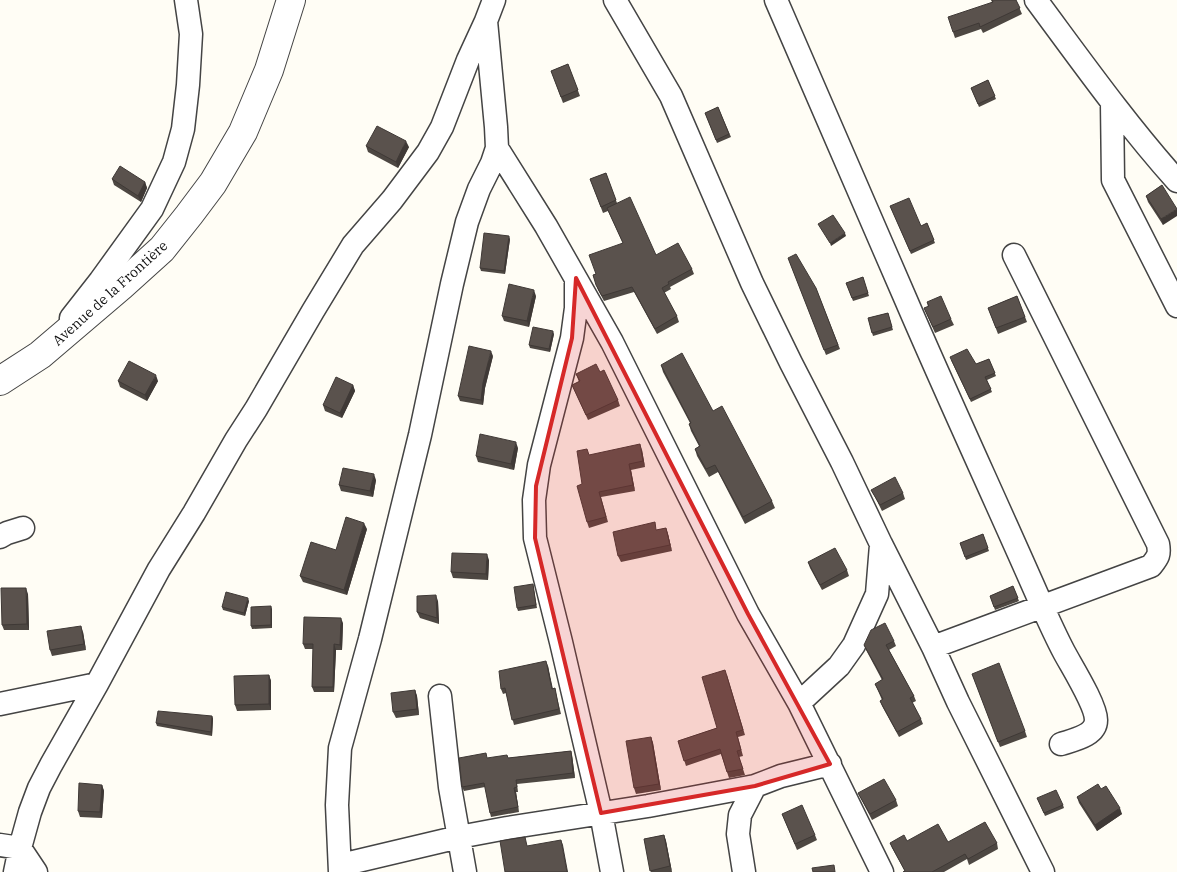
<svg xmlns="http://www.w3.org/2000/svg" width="1177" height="872" viewBox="0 0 1177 872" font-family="'IBM Plex Serif',serif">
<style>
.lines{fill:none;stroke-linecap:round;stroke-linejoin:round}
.minor-casing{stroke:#444;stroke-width:25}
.tertiary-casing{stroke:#444;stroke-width:30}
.minor{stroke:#fff;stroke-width:22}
.tertiary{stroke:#fff;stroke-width:28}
.wall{fill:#4d4742}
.shaded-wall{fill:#3f3936}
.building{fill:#5a524d;stroke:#3f3936}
.marked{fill:#d62828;fill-opacity:0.2;stroke:#d62828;stroke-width:4;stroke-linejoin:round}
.labels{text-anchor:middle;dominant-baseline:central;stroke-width:5;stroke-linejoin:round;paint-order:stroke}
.street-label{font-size:14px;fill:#111;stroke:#fff}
</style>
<rect width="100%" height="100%" fill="#fffdf5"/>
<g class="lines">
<defs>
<path id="minor" d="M615,0L671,96L752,283L791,363L842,462L881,544L933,647L958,702L1043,872
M776,0C819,100 862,200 906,300C949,400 995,499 1039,599C1047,617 1055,635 1064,652C1072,667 1096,705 1096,720C1096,736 1073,740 1061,744
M1036,0C1082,62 1126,124 1177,181
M1112,103L1113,180L1177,306
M497,148L546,226L612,342L748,614L799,703L882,872
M576,279V308L572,338L539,465L534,500L535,538L561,642L601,813L612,872
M71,318L100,281L152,209L174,162L183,129L188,85L191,34L186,0
M0,537L7,533L23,528
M933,647L1151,566C1158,557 1160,555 1158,544L1014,255
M440,696L450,787L465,872
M799,703L839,666L854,645L877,594L881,545
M0,704L97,684
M0,845L20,848L36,872
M341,865L459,837L507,828L648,806L755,786L781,776L830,764
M15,872L20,848L30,812L39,788L51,765L97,684L159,569L194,513L236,440L256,409L313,311L353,245L392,200L428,152L442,127L468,60L486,21
M340,872L337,805L340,748L370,639L420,435L452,284L467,222L479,189L492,163L497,148L496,127L486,21L494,0
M744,872L738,834L740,815L755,786"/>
<path id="tertiary" d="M0,381L40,355L121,286L162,249L189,215L213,183L243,132L269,70L291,0"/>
</defs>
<use href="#minor" class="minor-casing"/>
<use href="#tertiary" class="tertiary-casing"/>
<use href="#minor" class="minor"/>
<use href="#tertiary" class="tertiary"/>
</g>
<path class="wall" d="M991,0H1016L1022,14L983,33L981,29L955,38L953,32L992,2Z
M568,64L580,96L563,103L551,71Z
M988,80L996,99L979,107L971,88Z
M718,107L731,137L717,143L705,113Z
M366,146L409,147L398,168L368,152Z
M606,173L617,203L656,255L692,269L694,274L670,287L671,289L664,293L677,316L679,322L657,334L634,292L604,301L598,290L593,275L596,274L623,243L608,211L603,213L590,179Z
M112,179L145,182L147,188L141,202L114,185Z
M1162,185L1163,225L1148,202L1146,196Z
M890,206L921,226L927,223L935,243L911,254Z
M510,239L505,274L481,271L480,268Z
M788,258L816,288L840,349L826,355Z
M863,277L869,296L853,301L846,283Z
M536,296L529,327L504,321L502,316Z
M1017,296L1027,322L998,334L988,308Z
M927,302L951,319L954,325L935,333L924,308L928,307Z
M888,313L893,330L873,336L868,318Z
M554,334L550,352L530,348L529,345Z
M493,356L485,388L483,405L460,401L458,396Z
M989,359L996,376L987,380L992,392L971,402L951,360L976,364Z
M661,365L713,411L772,501L775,508L745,524L718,472L709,477L697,456L695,449L699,446L691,431L689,424L690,423L663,372Z
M600,372L618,400L620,406L588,420L572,385L579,382L576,374Z
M118,381H158L147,401L120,387Z
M353,385L355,391L342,418L325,411L323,405Z
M518,448L514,470L478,462L476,456Z
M642,450L645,467L631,470L635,491L601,497L608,522L589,528L587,522L582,484L589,455Z
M376,480L373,497L341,491L339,485Z
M871,490L903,493L905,499L882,511L874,495Z
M666,528L668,534L672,551L621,562L618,556L657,530Z
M367,529L347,595L303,582L300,576Z
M983,534L989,551L966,560L960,543Z
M489,560L488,580L453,578L451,572Z
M808,562L847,570L849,576L822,590L810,568Z
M533,584L537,608L518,611L517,608Z
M1013,586L1019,601L995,610L990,596Z
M28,594L29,630H4L2,625Z
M249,601L245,616L223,610L222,607Z
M438,601L439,624L420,618L417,612Z
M272,609V628L252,629L251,626Z
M343,623L342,650H336L334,692H314L312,687L313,649H305L303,644Z
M83,632L86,650L52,656L50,650Z
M894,641L896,646L889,650L914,696L916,701L912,703L921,719L923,724L899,737L882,706L880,701L882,700L875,684L882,680L866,650L864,645Z
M548,666L552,689L555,688L556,693L561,714L514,725L506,693L503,694L501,689Z
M972,674L1025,731L1027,737L1000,747Z
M269,675L271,681V710L237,711L235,705Z
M727,675L745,735L738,737L743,756L739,757L745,775L729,778L721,754L686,766L678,741L717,728Z
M415,690L417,696L419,715L396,718L393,712Z
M212,716L213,719L212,736L157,726L156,723Z
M651,737L653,743L661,790L636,794L634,788Z
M571,751L572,755L575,778L517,784L518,792H516L519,812L491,817L490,813L485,787L464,791L462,787L488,758H508Z
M102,785L104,791L102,818L80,817L78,811Z
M1101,789L1122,814L1097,831L1079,803L1077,797Z
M858,793L896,800L898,806L872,820L861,799Z
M1037,798L1063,805L1064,808L1045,816Z
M782,814L815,835L817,840L797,850Z
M664,835L666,841L672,872H651L644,839Z
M907,841L948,842L997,843L998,849L969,865L967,859L944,872H903L905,871L892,848L890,843Z"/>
<path class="shaded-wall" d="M406,141L409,147L398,168L396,162Z
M145,182L147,188L141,202L138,196Z
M1177,209V216L1163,225L1161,219Z
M845,233L846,236L831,246L830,243Z
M509,236L510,239L505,274L504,271Z
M534,290L536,296L529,327L527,321Z
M553,331L554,334L550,352L549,349Z
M491,351L493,356L485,388L483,405L481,400L483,383Z
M156,375L158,381L147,401L145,395Z
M353,385L355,391L342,418L340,413Z
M516,442L518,448L514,470L511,464Z
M640,444L642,450L645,467L643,461Z
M629,464L631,470L635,491L633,485Z
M374,474L376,480L373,497L370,491Z
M364,523L367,529L347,595L344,590Z
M666,528L668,534L672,551L670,545Z
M487,554L489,560L488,580L486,574Z
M26,588L28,594L29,630L27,624Z
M436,595L438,601L439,624L437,618Z
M248,598L249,601L245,616L244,613Z
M271,606L272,609V628L271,625Z
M341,618L343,623L342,650L340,645Z
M81,626L83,632L86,650L84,644Z
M334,644L336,650L334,692L333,687Z
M546,661L548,666L554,694L552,689Z
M269,675L271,681V710L269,704Z
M415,690L417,696L419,715L417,709Z
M212,716L213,719L212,736L211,732Z
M651,737L653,743L661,790L659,784Z
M571,751L572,755L575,778L573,773Z
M102,785L104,791L102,818L100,812Z
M514,788L516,792L519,812L518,807Z
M1120,808L1122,814L1097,831L1095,825Z
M664,835L666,841L672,872L670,866Z
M561,840L563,845L568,872H567Z"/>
<path class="building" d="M992,0H1016L1020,8L980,27L979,23L953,32L948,17L993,2Z
M568,64L578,90L561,97L551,71Z
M988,80L995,96L978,104L971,88Z
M718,107L729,134L716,140L705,113Z
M377,126L406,141L396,162L366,146Z
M120,166L145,182L138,196L112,179Z
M606,173L616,200L601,207L590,179Z
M1162,185L1177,209L1161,219L1146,196Z
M630,197L656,255L678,243L692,269L668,282L669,284L662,288L677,316L655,329L632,287L602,296L596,285L593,275L596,274L589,255L623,243L607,208Z
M909,198L921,226L927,223L934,240L910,251L890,206Z
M833,215L845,233L830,243L818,224Z
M484,233L509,236L504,271L480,268Z
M796,254L816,288L838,345L824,350L788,258Z
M863,277L868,293L852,298L846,283Z
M509,284L534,290L527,321L502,316Z
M941,296L951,319L933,327L924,308L929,306L927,302Z
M1017,296L1025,317L996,328L988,308Z
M888,313L892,327L872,333L868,318Z
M533,327L553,331L549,349L529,345Z
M469,346L491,351L483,383L481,400L458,396Z
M967,349L976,364L989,359L995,373L985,377L991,389L970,399L950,357Z
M682,353L713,411L722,406L772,501L743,517L715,465L706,469L695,449L700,446L689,424L691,423L661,365Z
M129,361L156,375L145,395L118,381Z
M596,364L600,372L604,370L618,400L586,415L572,385L580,381L576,374Z
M336,377L353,385L340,413L323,405Z
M480,434L516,442L511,464L476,456Z
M640,444L643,461L629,464L633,485L599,492L606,517L587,522L577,486L582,484L577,451L587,449L589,455Z
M343,468L374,474L370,491L339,485Z
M895,477L903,493L880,505L871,490Z
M346,517L364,523L344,590L300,576L311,542L336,550Z
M655,522L656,530L666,528L670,545L618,556L613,532Z
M983,534L988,548L965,557L960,543Z
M835,548L847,570L820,585L808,562Z
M452,553L487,554L486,574L451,572Z
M533,584L536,605L517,608L514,587Z
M1013,586L1018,598L994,607L990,596Z
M1,588H26L27,624L2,625Z
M226,592L248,598L244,613L222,607Z
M436,595L437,618L417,612V596Z
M271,606V625L251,626V607Z
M304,617L341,618L340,645L334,644L333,687H312L313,644H303Z
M885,623L894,641L886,645L914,696L910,698L921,719L897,732L880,701L883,699L875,684L883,679L864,645L871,630Z
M81,626L84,644L50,650L47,631Z
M546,661L552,689L555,688L559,709L512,720L505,688L501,689L499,671Z
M999,663L1025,731L998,742L972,674Z
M725,670L743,730L736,732L741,750L737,751L743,769L727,772L720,749L684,761L678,741L717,728L702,677Z
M269,675V704L235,705L234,676Z
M415,690L417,709L393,712L391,693Z
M158,711L212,716L211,732L156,723Z
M651,737L659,784L634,788L626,741Z
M571,751L573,773L516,780L517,787L514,788L518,807L490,813L484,783L462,787L459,758L486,753L487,758L507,755L508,758Z
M884,779L896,800L870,814L858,793Z
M79,783L102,785L100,812L78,811Z
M1098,784L1101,789L1106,786L1120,808L1095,825L1077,797Z
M1056,790L1063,805L1044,813L1037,798Z
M802,805L815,835L795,844L782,814Z
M985,822L997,843L968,859L965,854L932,872H903L905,871L890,843L904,835L907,841L938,824L948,842Z
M664,835L670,866L650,871L644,839Z
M525,837L527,846L561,840L567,872H505L500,841Z
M834,865L835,872H813L812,868Z"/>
<path class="marked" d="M576,278L748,614L830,764L755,786L601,813L535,538L536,486L572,338Z"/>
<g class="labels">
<g class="street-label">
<text transform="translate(110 293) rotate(-42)">Avenue de la Frontière</text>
</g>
</g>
</svg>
